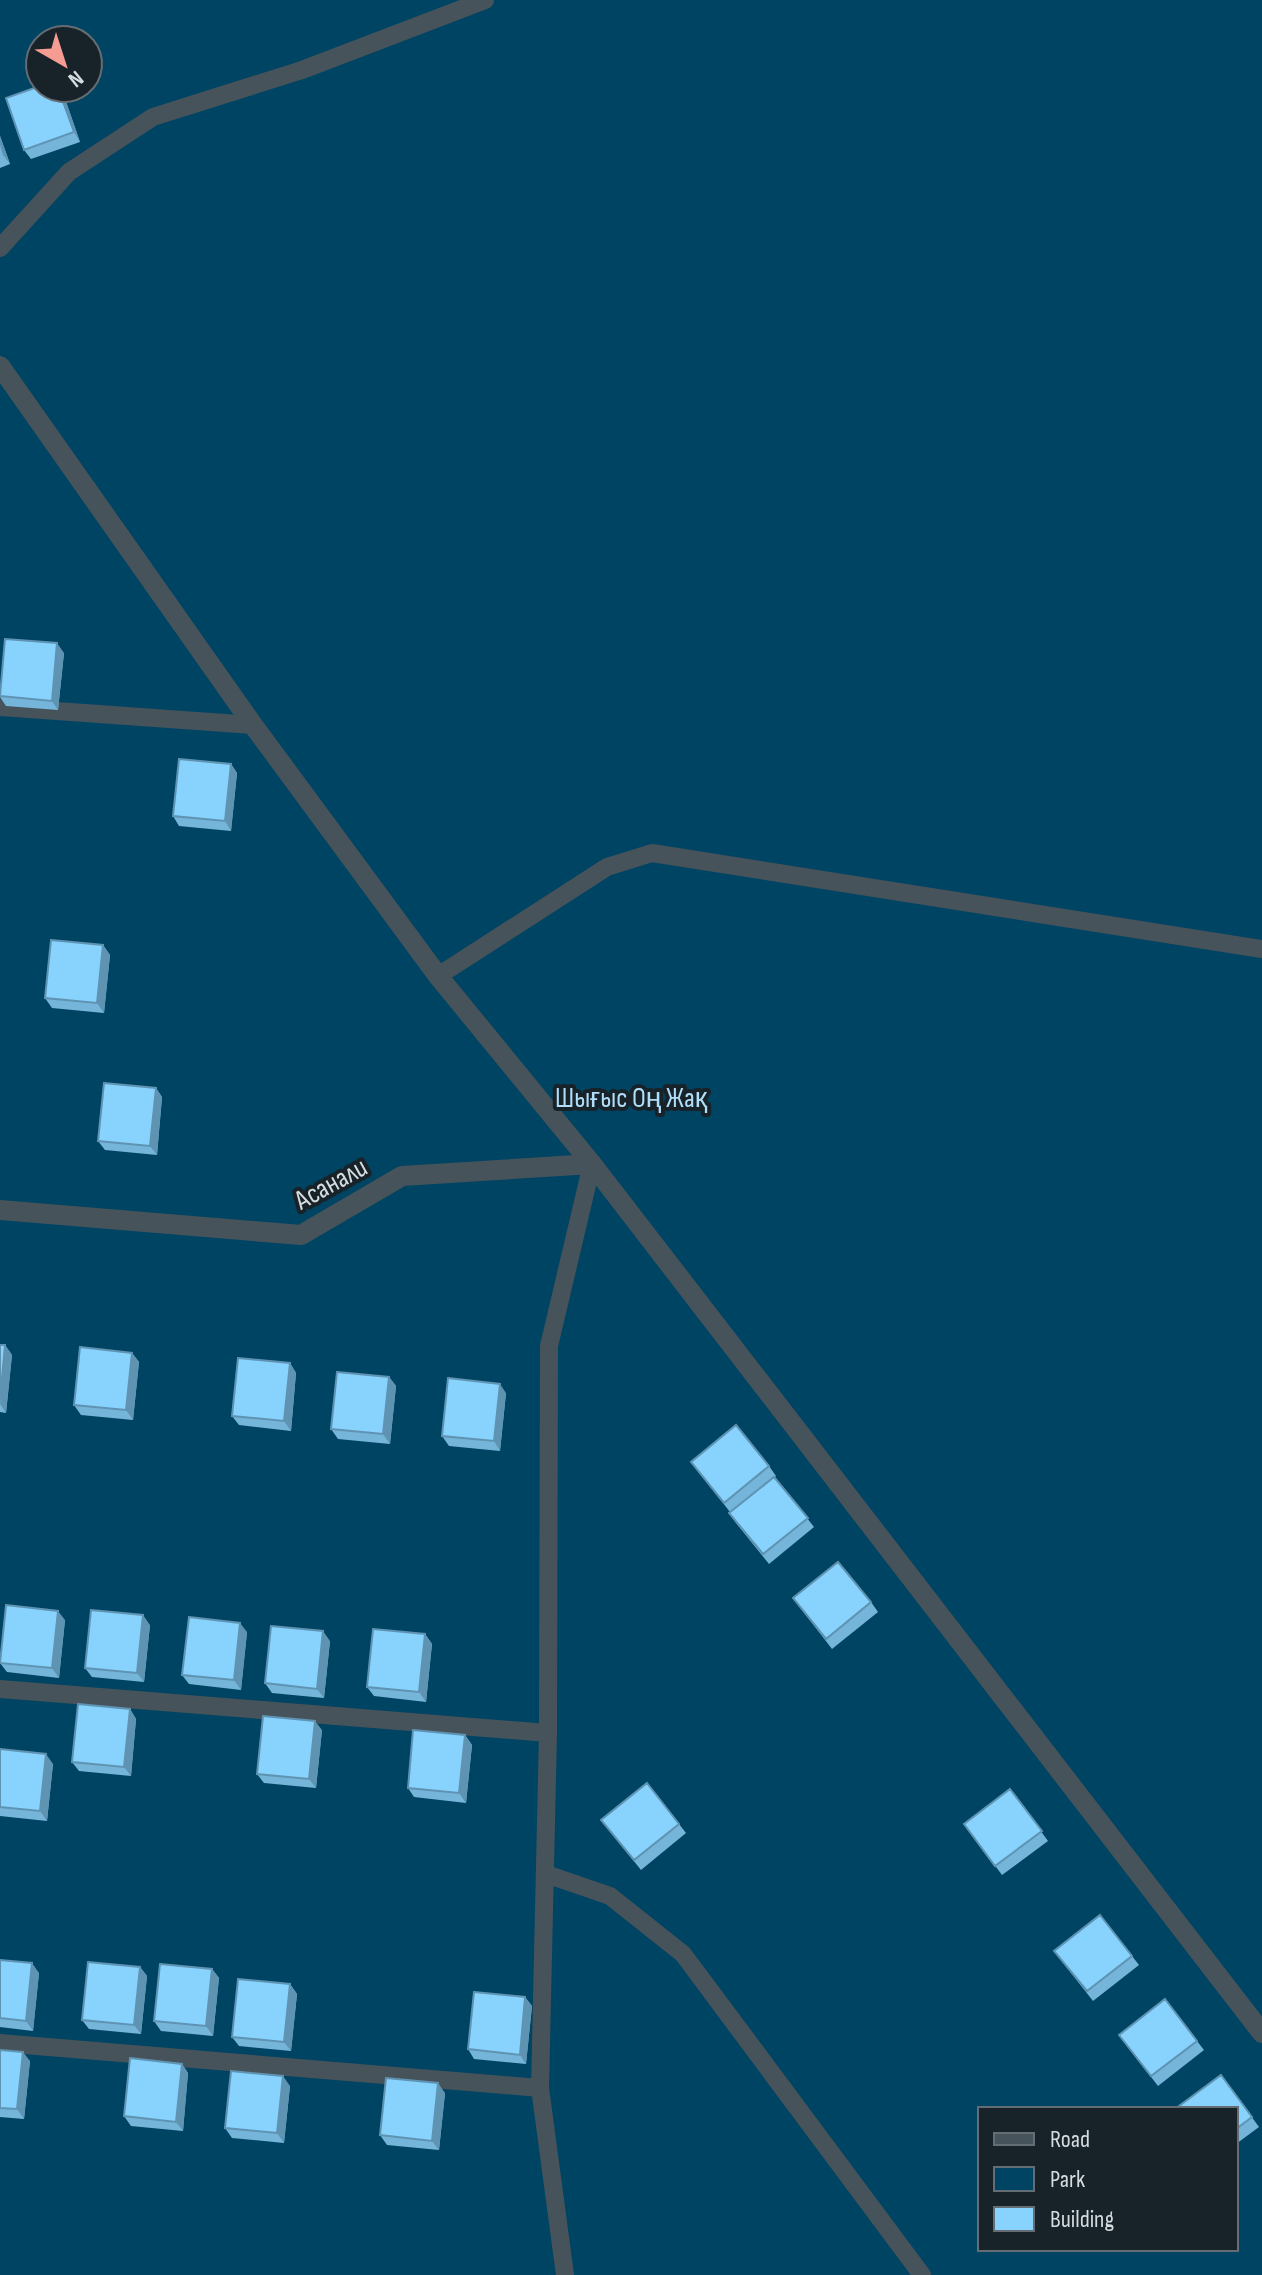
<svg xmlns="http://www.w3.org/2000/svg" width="1262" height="2275" viewBox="0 0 1262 2275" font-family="'Sofia Sans Condensed',sans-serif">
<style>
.green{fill:#004463;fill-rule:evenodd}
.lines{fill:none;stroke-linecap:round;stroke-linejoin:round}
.lane{stroke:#47535a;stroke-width:18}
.street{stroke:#47535a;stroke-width:20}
.wall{fill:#75b5da}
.shaded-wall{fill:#5f93b2}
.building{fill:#88d2fe;stroke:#5f93b2;stroke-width:2}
.labels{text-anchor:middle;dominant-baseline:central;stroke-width:8;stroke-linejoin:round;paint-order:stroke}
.park-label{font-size:28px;fill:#b0ddf8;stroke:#182329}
.street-label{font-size:28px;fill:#d6dde1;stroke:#182329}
</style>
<rect width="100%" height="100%" fill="#182329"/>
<path class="green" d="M0,0H1262V2275H0ZM40,40H88V88H40ZM980,2109H1236V2249H980Z"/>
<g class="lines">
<path class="lane" d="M0,248L69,172L153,117L302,70L485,0
M0,707L253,725
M438,976L607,867L652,853L1262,949
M0,1689L548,1733
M546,1874L610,1896L683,1954L922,2275
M0,2043L540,2088
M565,2275L540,2088L548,1733L549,1346L592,1164"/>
<path class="street" d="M0,366L253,725L438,976L592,1164L1262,2033
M0,1210L301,1235L402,1176L592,1164"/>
</g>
<path class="wall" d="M62,90L80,142L31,159L24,150Z
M0,136L10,164L0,168Z
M64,653L58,710L6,706L0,697Z
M231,764L237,773L231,831L179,826L173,816Z
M103,945L110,955L104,1013L52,1008L45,998Z
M156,1088L162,1097L157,1155L105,1150L98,1141Z
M0,1345H5L12,1355L6,1413L0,1412Z
M132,1353L139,1362L133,1420L81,1415L74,1405Z
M290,1363L296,1373L291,1431L239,1425L232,1416Z
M389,1377L396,1386L390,1444L338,1439L331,1429Z
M506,1393L500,1451L449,1446L442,1436Z
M691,1462L769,1466L776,1476L775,1477L814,1527L769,1564L736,1523L729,1513L730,1512Z
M793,1598L871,1602L878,1612L832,1649Z
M65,1620L59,1678L7,1672L0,1663Z
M150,1625L144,1682L92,1677L85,1668Z
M247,1632L241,1690L189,1684L182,1675Z
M425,1634L432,1644L426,1702L374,1696L367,1687Z
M330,1641L324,1698L272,1693L265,1683Z
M130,1709L136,1719L131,1776L79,1771L72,1762Z
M322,1730L316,1788L264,1783L257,1774Z
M465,1735L472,1745L466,1803L414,1797L408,1788Z
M0,1749L53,1764L47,1821L0,1816Z
M1010,1789L1048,1841L1002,1875L964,1824Z
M601,1820L679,1824L686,1833L641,1870Z
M1054,1951L1132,1956L1139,1965L1093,2001Z
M0,1960L39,1973L33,2031L0,2027Z
M140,1967L147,1976L141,2034L89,2029L82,2020Z
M212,1969L219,1978L213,2036L161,2031L154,2021Z
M290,1984L297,1994L291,2051L239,2046L232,2037Z
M525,1997L532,2006L526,2064L474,2059L468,2049Z
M1197,2041L1204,2050L1158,2086L1126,2044Z
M0,2050L30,2061L24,2119L0,2117Z
M182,2064L188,2073L183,2131L131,2126L124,2116Z
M1221,2075L1259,2127L1236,2144V2109Z
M290,2086L284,2143L232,2138L225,2128Z
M445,2093L439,2150L387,2145L380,2135Z"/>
<path class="shaded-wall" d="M58,88H61L62,90L80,142L74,132Z
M0,136L10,164L3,155L0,145Z
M57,643L64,653L58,710L52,701Z
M231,764L237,773L231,831L225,821Z
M103,945L110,955L104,1013L97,1003Z
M156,1088L162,1097L157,1155L150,1146Z
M5,1345L12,1355L6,1413L0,1404Z
M132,1353L139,1362L133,1420L126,1410Z
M290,1363L296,1373L291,1431L284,1421Z
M389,1377L396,1386L390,1444L383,1434Z
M500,1384L506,1393L500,1451L494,1441Z
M58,1611L65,1620L59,1678L52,1668Z
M143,1615L150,1625L144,1682L137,1673Z
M240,1623L247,1632L241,1690L234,1680Z
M323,1631L330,1641L324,1698L317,1689Z
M425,1634L432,1644L426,1702L419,1692Z
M130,1709L136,1719L131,1776L124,1767Z
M315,1721L322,1730L316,1788L309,1779Z
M465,1735L472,1745L466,1803L459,1793Z
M46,1754L53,1764L47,1821L40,1811Z
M32,1963L39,1973L33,2031L26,2021Z
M140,1967L147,1976L141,2034L134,2025Z
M212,1969L219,1978L213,2036L206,2026Z
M290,1984L297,1994L291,2051L284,2042Z
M525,1997L532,2006L526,2064L520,2055Z
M23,2052L30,2061L24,2119L17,2109Z
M182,2064L188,2073L183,2131L176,2122Z
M283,2076L290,2086L284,2143L277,2133Z
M438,2083L445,2093L439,2150L432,2141Z"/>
<path class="building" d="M40,86V88H58L74,132L24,150L6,98Z
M5,639L57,643L52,701L0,696Z
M179,759L231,764L225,821L173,816Z
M51,940L103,945L97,1003L45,998Z
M104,1083L156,1088L150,1146L98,1141Z
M0,1345H5L0,1400Z
M80,1347L132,1353L126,1410L74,1405Z
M238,1358L290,1363L284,1421L232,1416Z
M337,1372L389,1377L383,1434L331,1429Z
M448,1378L500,1384L494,1441L442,1436Z
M736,1425L769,1466L724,1503L691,1462Z
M774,1477L808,1518L763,1554L729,1513Z
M838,1562L871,1602L826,1639L793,1598Z
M6,1605L58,1611L52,1668L0,1663Z
M91,1610L143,1615L137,1673L85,1668Z
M189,1617L240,1623L234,1680L182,1675Z
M271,1626L323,1631L317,1689L265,1683Z
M373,1629L425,1634L419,1692L367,1687Z
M78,1704L130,1709L124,1767L72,1762Z
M263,1716L315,1721L309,1779L257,1774Z
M413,1730L465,1735L459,1793L408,1788Z
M0,1749L46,1754L40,1811L0,1807Z
M647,1783L679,1824L634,1860L601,1820Z
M1010,1789L1042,1831L995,1866L964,1824Z
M1100,1915L1132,1956L1087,1991L1054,1951Z
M0,1960L32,1963L26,2021L0,2018Z
M88,1962L140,1967L134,2025L82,2020Z
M160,1964L212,1969L206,2026L154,2021Z
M238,1979L290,1984L284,2042L232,2037Z
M474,1992L525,1997L520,2055L468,2049Z
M1165,1999L1197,2041L1151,2076L1119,2035Z
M0,2050L23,2052L17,2109L0,2108Z
M130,2058L182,2064L176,2122L124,2116Z
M231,2071L283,2076L277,2133L225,2128Z
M1221,2075L1252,2117L1236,2129V2109H1175Z
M386,2078L438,2083L432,2141L380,2135Z"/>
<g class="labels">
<g class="park-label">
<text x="631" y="1098">Шығыс Оң Жақ</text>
</g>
<g class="street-label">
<text transform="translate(331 1184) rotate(-29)">Асанали</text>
</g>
</g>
<rect x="978" y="2107" width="260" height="144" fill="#182329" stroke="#646d73" stroke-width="2"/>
<rect x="994" y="2133" width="40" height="12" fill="#47535a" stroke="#646d73" stroke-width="2"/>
<text x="1050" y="2147" font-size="24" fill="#d6dde1">Road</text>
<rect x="994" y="2167" width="40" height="24" fill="#004463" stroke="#646d73" stroke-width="2"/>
<text x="1050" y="2187" font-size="24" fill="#d6dde1">Park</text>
<rect x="994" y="2207" width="40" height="24" fill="#88d2fe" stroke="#646d73" stroke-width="2"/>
<text x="1050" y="2227" font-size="24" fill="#d6dde1">Building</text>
<g transform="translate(64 64) rotate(141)"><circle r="38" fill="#182329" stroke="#646d73" stroke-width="2"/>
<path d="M0-6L14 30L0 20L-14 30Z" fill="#f59c93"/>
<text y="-12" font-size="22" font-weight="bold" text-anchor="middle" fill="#d6dde1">N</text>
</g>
</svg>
